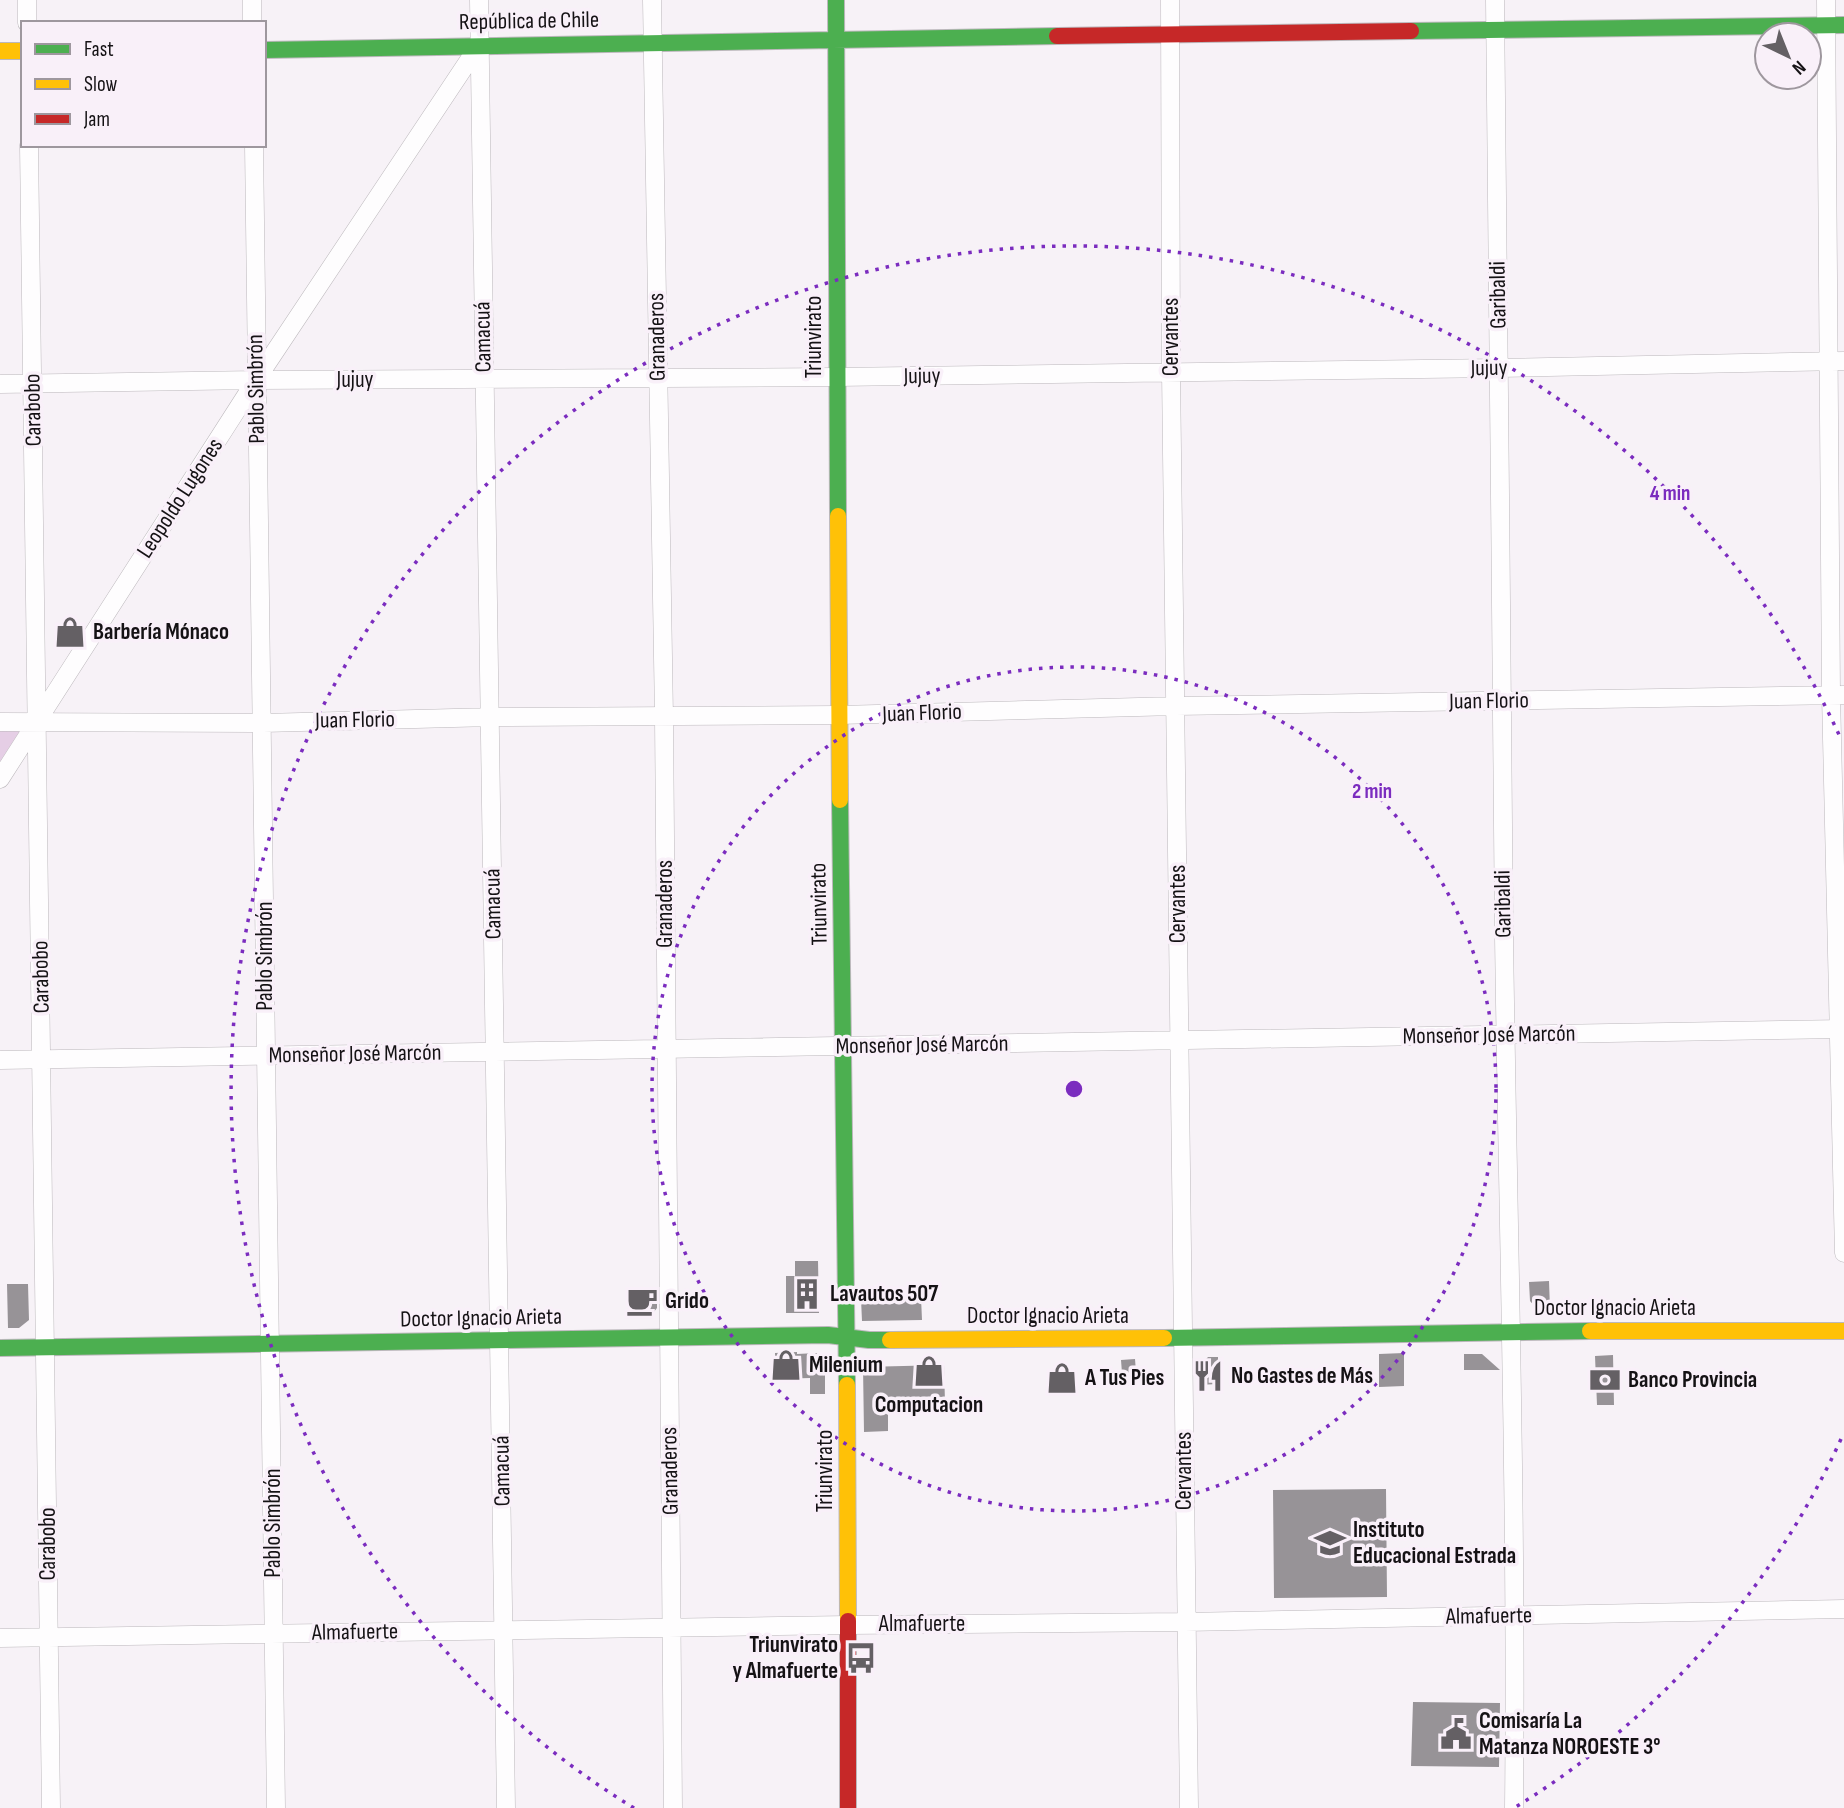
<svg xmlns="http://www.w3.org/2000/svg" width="1844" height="1808" viewBox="0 0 1844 1808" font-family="'Sofia Sans Condensed',sans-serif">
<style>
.green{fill:#e5cee5}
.building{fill:#979397}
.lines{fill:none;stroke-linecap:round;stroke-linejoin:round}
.street-casing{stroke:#bcb8bc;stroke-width:19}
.fast-casing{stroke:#bcb8bc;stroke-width:18}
.slow-casing{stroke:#bcb8bc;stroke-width:18}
.jam-casing{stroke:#bcb8bc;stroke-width:18}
.street{stroke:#fefdfe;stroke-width:18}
.fast{stroke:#4caf50;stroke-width:16}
.slow{stroke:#ffc107;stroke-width:16}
.jam{stroke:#c62828;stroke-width:16}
.ring{fill:none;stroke:#7b2cbf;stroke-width:3.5;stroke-dasharray:3.5 7}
.labels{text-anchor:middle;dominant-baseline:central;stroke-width:7;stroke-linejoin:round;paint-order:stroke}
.street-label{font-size:23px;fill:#151215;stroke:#f9f0f9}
.poi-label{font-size:23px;font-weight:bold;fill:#151215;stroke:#f9f0f9;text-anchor:start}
.centre{fill:#7b2cbf;stroke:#f9f0f9;stroke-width:3.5}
.ring-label{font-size:21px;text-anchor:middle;font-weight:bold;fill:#7b2cbf;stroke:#f9f0f9;stroke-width:7;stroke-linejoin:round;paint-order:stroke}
</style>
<rect width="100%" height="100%" fill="#f7f2f7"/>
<path class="green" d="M0,725L19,729V733L0,762Z"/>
<path class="building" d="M795,1261H818L819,1313H786V1276H795Z
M1549,1281L1550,1309L1538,1310L1530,1301L1529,1282Z
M7,1284H28L29,1320L19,1328H8Z
M628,1295H657V1308L649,1318H628Z
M921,1297L922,1320L862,1321L861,1299Z
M797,1352V1354L817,1353L825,1361V1394H810V1378L776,1379L775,1353Z
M1404,1353V1386L1379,1387V1354Z
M1464,1354H1482L1500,1370H1464Z
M1613,1355L1614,1405H1597L1595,1356Z
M1208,1357H1218V1384L1198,1385V1368Z
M1135,1359L1137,1385L1123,1386L1121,1360Z
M944,1365L945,1403L888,1404V1431L864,1432L863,1367Z
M1386,1489L1387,1597L1274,1598L1273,1490Z
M1413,1702L1500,1703L1499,1767L1411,1766Z"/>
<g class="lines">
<defs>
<path id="street" d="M27,0V23
M252,0V23
M479,0L506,1808
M652,0L664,717L673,1808
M1170,0L1171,372L1189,1808
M1495,0C1500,312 1500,624 1504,936C1508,1227 1517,1517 1514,1808
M1826,0L1831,695L1844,1253
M29,145L51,1808
M254,145L276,1808
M0,384L256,380L837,377L1499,368L1844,361
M0,722L263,723L492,717L839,715L1176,706L1844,695
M0,779L256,380L479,45
M0,1060L1844,1029
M0,1638L848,1625L1185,1622L1844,1609"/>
<path id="fast" d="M836,0L838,516
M1411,31L1844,25
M264,50L1057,36
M840,800L847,1385
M1164,1338L1590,1331
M0,1348L828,1335L869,1340H890"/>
<path id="slow" d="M0,51H23
M838,516L840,800
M1590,1331H1844
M890,1340L1164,1338
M847,1385L848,1621"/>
<path id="jam" d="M1057,36L1411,31
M848,1621V1808"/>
</defs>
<use href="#street" class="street-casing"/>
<use href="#fast" class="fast-casing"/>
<use href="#slow" class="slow-casing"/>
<use href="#jam" class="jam-casing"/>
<use href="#street" class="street"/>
<use href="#fast" class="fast"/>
<use href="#slow" class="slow"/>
<use href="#jam" class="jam"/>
</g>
<g class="ring">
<circle cx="1074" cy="1089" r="422"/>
<path d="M1841 1439A843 843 0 0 1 1514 1808M634 1808A843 843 0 1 1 1841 739"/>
</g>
<defs>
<symbol id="shop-bare" viewBox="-9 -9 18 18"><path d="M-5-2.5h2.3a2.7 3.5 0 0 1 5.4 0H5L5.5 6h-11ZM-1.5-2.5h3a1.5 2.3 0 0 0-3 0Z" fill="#646064" stroke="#f9f0f9" stroke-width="2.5" paint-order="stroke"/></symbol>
<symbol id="building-bare" viewBox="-9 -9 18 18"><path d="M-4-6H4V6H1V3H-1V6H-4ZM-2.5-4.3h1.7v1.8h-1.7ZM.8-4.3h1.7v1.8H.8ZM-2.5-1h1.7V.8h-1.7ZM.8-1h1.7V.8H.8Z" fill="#646064" stroke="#f9f0f9" stroke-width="2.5" paint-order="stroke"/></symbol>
<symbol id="cafe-bare" viewBox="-9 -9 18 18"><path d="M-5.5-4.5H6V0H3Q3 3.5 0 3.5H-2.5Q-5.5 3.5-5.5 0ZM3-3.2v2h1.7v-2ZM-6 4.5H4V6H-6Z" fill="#646064" stroke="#f9f0f9" stroke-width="2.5" paint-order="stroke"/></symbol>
<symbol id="restaurant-bare" viewBox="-9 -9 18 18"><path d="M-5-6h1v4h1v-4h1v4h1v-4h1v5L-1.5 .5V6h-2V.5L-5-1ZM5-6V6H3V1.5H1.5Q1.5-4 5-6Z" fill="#646064" stroke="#f9f0f9" stroke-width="2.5" paint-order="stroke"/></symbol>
<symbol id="bank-bare" viewBox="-9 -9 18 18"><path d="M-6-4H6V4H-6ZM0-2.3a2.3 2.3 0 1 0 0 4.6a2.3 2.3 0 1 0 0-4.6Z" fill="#646064" stroke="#f9f0f9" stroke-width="2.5" paint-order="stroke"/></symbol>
<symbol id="school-bare" viewBox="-9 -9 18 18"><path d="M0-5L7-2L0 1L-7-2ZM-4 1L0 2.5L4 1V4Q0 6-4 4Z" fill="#646064" stroke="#f9f0f9" stroke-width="2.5" paint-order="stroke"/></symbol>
<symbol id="bus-bare" viewBox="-9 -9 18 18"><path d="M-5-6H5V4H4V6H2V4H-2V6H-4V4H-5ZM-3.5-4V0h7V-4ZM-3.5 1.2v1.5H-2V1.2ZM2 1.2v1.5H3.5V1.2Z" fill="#646064" stroke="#f9f0f9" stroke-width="2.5" paint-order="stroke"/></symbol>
<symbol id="civic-bare" viewBox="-9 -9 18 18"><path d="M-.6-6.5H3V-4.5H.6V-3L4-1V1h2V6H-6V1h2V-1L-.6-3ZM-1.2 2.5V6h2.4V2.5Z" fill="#646064" stroke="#f9f0f9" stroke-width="2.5" paint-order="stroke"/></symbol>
</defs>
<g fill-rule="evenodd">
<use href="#shop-bare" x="48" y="610" width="44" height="44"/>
<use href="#building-bare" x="785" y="1272" width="44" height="44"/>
<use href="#cafe-bare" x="620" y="1279" width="44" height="44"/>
<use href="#shop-bare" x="764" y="1343" width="44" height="44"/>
<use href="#shop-bare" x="907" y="1349" width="44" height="44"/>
<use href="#restaurant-bare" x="1186" y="1354" width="44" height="44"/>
<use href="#shop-bare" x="1040" y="1356" width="44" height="44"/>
<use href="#bank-bare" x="1583" y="1358" width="44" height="44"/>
<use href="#school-bare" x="1308" y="1521" width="44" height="44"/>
<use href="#bus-bare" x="839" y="1636" width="44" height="44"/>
<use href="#civic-bare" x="1434" y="1712" width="44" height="44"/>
</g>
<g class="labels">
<g class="street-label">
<text transform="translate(529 21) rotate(-1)">República de Chile</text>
<text transform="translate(1498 295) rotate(-91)">Garibaldi</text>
<text transform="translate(483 337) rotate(-91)">Camacuá</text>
<text transform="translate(657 337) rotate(-91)">Granaderos</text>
<text transform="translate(814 337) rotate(-90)">Triunvirato</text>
<text transform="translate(1171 337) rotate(-90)">Cervantes</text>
<text transform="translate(1489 368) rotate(-1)">Jujuy</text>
<text transform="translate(922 376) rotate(-1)">Jujuy</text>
<text x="355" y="380">Jujuy</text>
<text transform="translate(256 389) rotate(-91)">Pablo Simbrón</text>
<text transform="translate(33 410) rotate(-91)">Carabobo</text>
<text transform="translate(180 498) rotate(-57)">Leopoldo Lugones</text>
<text transform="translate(1489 701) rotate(-1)">Juan Florio</text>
<text transform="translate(922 713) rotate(-2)">Juan Florio</text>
<text transform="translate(355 720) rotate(-1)">Juan Florio</text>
<text transform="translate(493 904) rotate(-91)">Camacuá</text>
<text transform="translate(665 904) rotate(-90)">Granaderos</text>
<text transform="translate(819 904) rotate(-91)">Triunvirato</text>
<text transform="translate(1178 904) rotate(-90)">Cervantes</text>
<text transform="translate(1503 904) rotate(-91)">Garibaldi</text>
<text transform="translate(265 956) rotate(-90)">Pablo Simbrón</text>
<text transform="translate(41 977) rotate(-91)">Carabobo</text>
<text transform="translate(1489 1035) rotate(-1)">Monseñor José Marcón</text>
<text transform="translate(922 1045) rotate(-1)">Monseñor José Marcón</text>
<text transform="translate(355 1054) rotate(-1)">Monseñor José Marcón</text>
<text x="1615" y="1308">Doctor Ignacio Arieta</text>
<text x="1048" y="1316">Doctor Ignacio Arieta</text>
<text transform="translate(481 1318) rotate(-1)">Doctor Ignacio Arieta</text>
<text transform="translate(502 1471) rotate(-91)">Camacuá</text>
<text transform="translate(670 1471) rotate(-91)">Granaderos</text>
<text transform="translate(825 1471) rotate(-90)">Triunvirato</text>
<text transform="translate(1184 1471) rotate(-90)">Cervantes</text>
<text transform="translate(273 1523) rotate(-90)">Pablo Simbrón</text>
<text transform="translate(48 1544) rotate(-90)">Carabobo</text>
<text transform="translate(1489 1616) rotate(-1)">Almafuerte</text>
<text x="922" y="1624">Almafuerte</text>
<text transform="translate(355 1632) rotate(-1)">Almafuerte</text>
</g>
<g class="poi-label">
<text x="93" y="632">Barbería Mónaco</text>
<text x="830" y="1294">Lavautos 507</text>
<text x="665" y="1301">Grido</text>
<text x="809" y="1365">Milenium</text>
<text x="1231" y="1376">No Gastes de Más</text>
<text x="1085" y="1378">A Tus Pies</text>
<text x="1628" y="1380">Banco Provincia</text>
<text x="929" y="1405" text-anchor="middle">Computacion</text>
<text x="1353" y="1530">Instituto<tspan x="1353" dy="26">Educacional Estrada</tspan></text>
<text x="838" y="1645" text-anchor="end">Triunvirato<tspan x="838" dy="26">y Almafuerte</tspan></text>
<text x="1479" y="1721">Comisaría La<tspan x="1479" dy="26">Matanza NOROESTE 3°</tspan></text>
</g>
</g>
<circle cx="1074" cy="1089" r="10" class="centre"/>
<g class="ring-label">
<text x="1670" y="500">4 min</text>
<text x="1372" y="798">2 min</text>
</g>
<rect x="21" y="21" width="245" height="126" fill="#f9f0f9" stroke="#9e979e" stroke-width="2"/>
<rect x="35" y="44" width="35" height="10" fill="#4caf50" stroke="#9e979e" stroke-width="2"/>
<text x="84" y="56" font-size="21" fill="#151215">Fast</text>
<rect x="35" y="79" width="35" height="10" fill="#ffc107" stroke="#9e979e" stroke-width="2"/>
<text x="84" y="91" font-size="21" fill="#151215">Slow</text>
<rect x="35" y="114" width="35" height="10" fill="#c62828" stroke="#9e979e" stroke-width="2"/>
<text x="84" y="126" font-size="21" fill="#151215">Jam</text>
<g transform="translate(1788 56) rotate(137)"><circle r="33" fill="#f9f0f9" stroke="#9e979e" stroke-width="2"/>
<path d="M0-5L12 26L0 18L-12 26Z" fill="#646064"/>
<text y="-10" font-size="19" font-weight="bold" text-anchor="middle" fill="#151215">N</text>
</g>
</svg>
